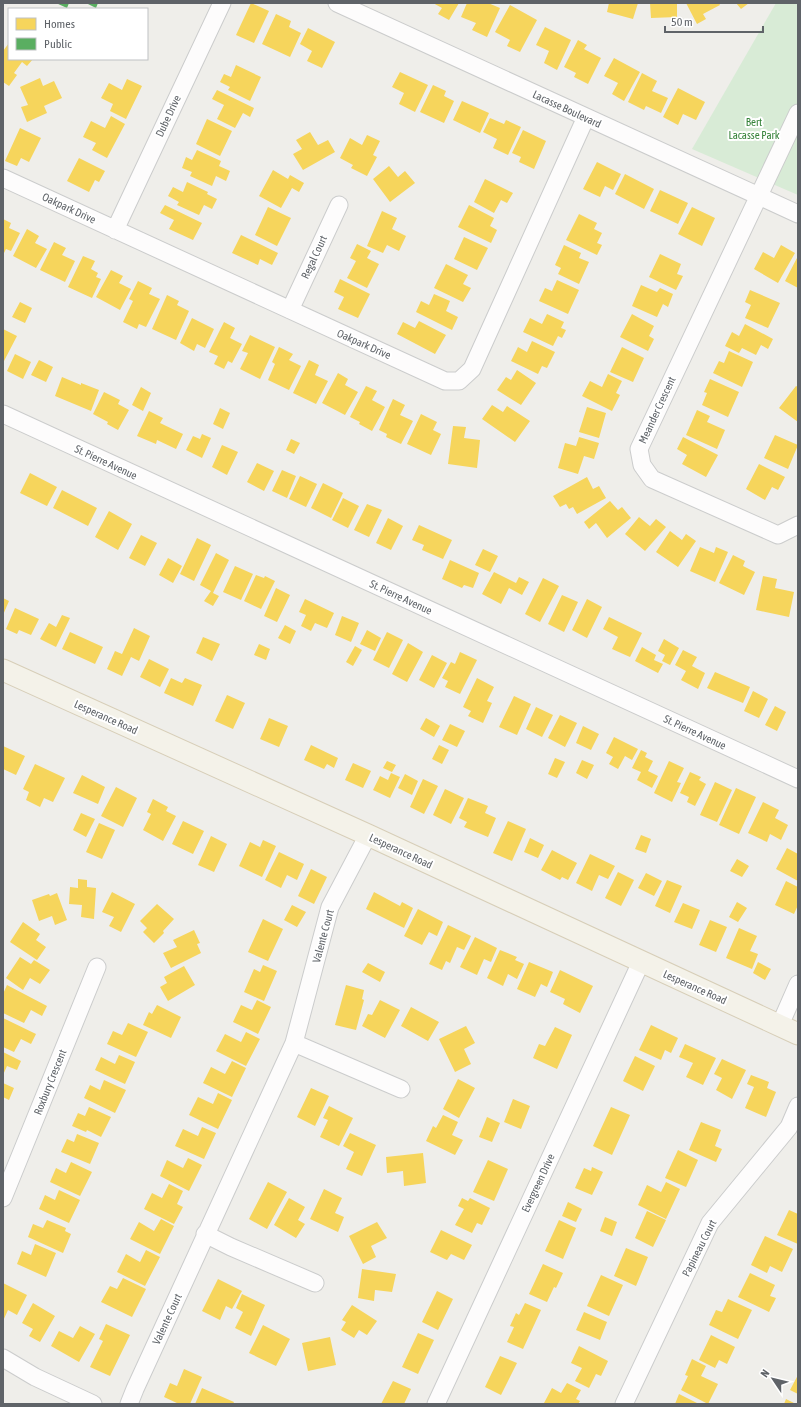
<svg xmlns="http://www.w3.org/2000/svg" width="801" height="1407" viewBox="0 0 801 1407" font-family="'Asap Condensed',sans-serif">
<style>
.green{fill:#d8ebd6}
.homes{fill:#f6d55c}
.public{fill:#5aae61}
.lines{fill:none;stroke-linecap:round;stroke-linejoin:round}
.minor-casing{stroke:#cbcccc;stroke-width:19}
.major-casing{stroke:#d7ceb8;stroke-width:23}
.minor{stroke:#fdfcfc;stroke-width:17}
.major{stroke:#f4f2e9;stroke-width:21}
.labels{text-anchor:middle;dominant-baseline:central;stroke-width:4;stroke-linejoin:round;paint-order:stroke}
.street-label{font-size:11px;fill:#5f6368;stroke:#fff}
.park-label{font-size:11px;fill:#348238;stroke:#fff}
</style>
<rect width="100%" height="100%" fill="#efeeea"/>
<path class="green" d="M776,3H798V195L692,149Z"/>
<path class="homes" d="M251,3L269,11L254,43L236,35Z
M433,3H459L449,20L438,14L442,8Z
M467,3H488L500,8L487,37L472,30L476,23L461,17Z
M609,3H638L633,19L607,12Z
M650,3H677V17L651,18Z
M686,3H719L720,5L703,14L706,19L697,24Z
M736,3H749L741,9Z
M510,5L537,20L520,52L507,46L510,40L495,32Z
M276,14L291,21L289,27L301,33L290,57L262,44Z
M545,27L571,40L557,70L544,63L549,51L536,45Z
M308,28L335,42L322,68L307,61L312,51L300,44Z
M578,40L587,45L584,49L601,58L588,84L574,77L576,73L564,67Z
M9,43V59H33L27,66L22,62L14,73L17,75L9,86L3,82V69L4,67L3,66V51Z
M614,58L640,72L624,101L612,94L618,83L604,76Z
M236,65L261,77L250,101L228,90L230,87L220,82L224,74L231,77Z
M400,72L428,85L415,112L399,104L404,93L392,87Z
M642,73L657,81L652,91L668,98L661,113L646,106L644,110L628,102Z
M40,78L43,86L54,81L62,98L44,106L47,113L27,122L21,107L28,105L20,87Z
M127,79L142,86L126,119L110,111L113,104L101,98L109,83L122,90Z
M433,85L446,91L444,96L454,101L444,123L420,112Z
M678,88L705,102L696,120L683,114L678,125L663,117Z
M217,90L254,108L250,117L243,113L235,128L217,119L224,105L212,99Z
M462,101L489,113L480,133L453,120Z
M111,116L125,124L107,158L92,150L96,143L83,137L91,121L105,128Z
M490,118L504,124L506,120L521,127L508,155L493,148L497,139L483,132Z
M207,119L232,131L220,156L196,144Z
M20,128L41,138L29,162L21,158L17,166L5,161Z
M523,130L546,141L534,169L519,162L521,157L512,153Z
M310,132L318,145L328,140L335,152L303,170L293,154L302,149L296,140Z
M367,135L380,141L373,155L377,157L367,176L351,168L353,165L340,158L350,138L362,145Z
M197,150L221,161L219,166L230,171L226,181L216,176L212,186L190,176L192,172L182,168L186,157L192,160Z
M79,158L105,171L99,182L95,180L89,192L67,181Z
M597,162L621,174L613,190L605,186L600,197L583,189Z
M389,166L398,177L405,171L415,183L390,202L373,179Z
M273,170L288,179L290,175L304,183L299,192L292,188L281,208L259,196Z
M625,174L654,189L644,209L615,194Z
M485,179L513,193L507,203L501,200L494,213L474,202Z
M187,182L208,192L207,194L217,199L212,209L204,205L199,215L177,205L179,202L168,196L173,187L183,192Z
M660,190L688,203L678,224L650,211Z
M165,205L202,223L193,240L169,229L174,220L160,213Z
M469,205L494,218L490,226L497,230L491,243L458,227Z
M268,207L291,218L277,246L255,235Z
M692,207L715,218L702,246L678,234Z
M382,211L397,218L392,229L406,236L399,251L387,245L383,253L367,246Z
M579,214L597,223L594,229L602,233L597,243L602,245L597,255L566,240Z
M3,219L11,223L9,228L20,233L11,251L6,249L3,255Z
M27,229L39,236L35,243L47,249L36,268L13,256Z
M241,235L278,253L272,265L260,259L258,265L232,253Z
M464,237L488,248L477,270L454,259Z
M54,242L66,248L62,255L75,261L65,282L40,270Z
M357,244L371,251L367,258L379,264L367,288L347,278L356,261L350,258Z
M564,245L581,253L579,258L589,262L579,284L558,274L561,268L555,265Z
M781,245L795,253L778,283L754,269L763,252L774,258Z
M660,254L681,264L677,274L683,276L676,290L649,277Z
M83,256L95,261L91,269L98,273L96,277L101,279L92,298L68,287Z
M798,256V288L785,281Z
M446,264L468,275L463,284L471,288L463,302L434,288Z
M111,270L123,276L119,283L131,289L120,310L96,297Z
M340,279L370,294L358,318L338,309L344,297L334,292Z
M557,280L579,290L568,314L539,301L545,288L552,291Z
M138,281L152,288L149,294L160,299L146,327L139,324L137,329L123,322L133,301L129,299Z
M641,285L657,292L660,288L673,294L668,307L663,304L657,317L632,306Z
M750,290L780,303L768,328L745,318L751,305L745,302Z
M434,294L450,301L446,311L458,317L452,330L416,312L421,301L429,305Z
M167,295L179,301L177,305L189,311L176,340L152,329Z
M20,302L32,308L25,323L12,317Z
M547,314L564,322L561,328L566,330L562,338L558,336L553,346L523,332L530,318L542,324Z
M632,314L654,326L649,336L654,339L648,351L620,337Z
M192,318L214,329L205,348L197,344L194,351L180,343Z
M419,321L446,335L435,354L397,334L403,322L415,328Z
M224,322L235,328L230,338L242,344L232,363L228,361L224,369L214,364L218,356L209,352Z
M745,324L773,339L768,349L761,345L756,355L742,348L739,353L725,346L732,332L739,336Z
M3,329L17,336L4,361L3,360Z
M250,335L275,347L260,379L240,369L248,353L242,351Z
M532,341L555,352L547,368L542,366L538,374L511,361L518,347L527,352Z
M279,347L293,354L289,360L301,366L289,390L268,380L275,364L272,362Z
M622,347L644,358L633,382L610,372Z
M729,351L753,362L742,387L713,373L719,361L724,363Z
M15,354L31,362L23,379L7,371Z
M39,360L53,367L46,382L31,375Z
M309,360L319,365L315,375L328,381L316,404L293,393Z
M517,370L536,383L521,405L497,390L506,377L511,380Z
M338,373L348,379L345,385L358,392L345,415L322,403Z
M608,374L622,381L616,393L620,395L612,411L582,396L590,381L602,387Z
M62,377L81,385V383L99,390L91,411L55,396Z
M710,379L739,392L728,417L702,405L707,393L704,392Z
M366,386L377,391L372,400L385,407L372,431L359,424L360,422L350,417Z
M796,386L798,387V422L779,408Z
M141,387L151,393L143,411L132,405Z
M104,392L120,400L118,404L129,410L118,430L107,424L108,422L93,414Z
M393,399L405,405L400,415L413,421L401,444L386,437L387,434L379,430Z
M492,405L503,412L507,406L530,421L515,442L482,419Z
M587,407L606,413L599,438L579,432Z
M220,408L230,413L223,429L213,424Z
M697,410L710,416L707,422L725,430L717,449L686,435Z
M149,411L163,418L160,423L183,434L176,449L157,440L156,444L137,436Z
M421,414L437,422L433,430L441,434L431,455L407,444Z
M453,426L466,427L464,438L480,440L477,468L448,464Z
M202,434L211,438L202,458L186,450L193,436L200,439Z
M775,435L798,445L788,469L764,458Z
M579,437L599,443L594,459L584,456L578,474L558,468L565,443L576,446Z
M683,437L718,455L706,477L682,464L687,455L677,449Z
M291,439L300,443L294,454L286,450Z
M222,445L238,452L227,475L212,467Z
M257,463L274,471L264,491L247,482Z
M759,464L785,477L778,490L772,487L765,500L746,489Z
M282,470L296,476L287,498L272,491Z
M30,473L57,487L47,506L20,493Z
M300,476L317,484L306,507L289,499Z
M587,477L593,489L599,486L606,498L577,514L573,507L569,509L566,504L560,507L553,496Z
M323,483L343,493L331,518L311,508Z
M62,490L97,508L88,526L53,508Z
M343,498L359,506L348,528L332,520Z
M610,501L618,510L622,507L631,518L607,538L596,523L589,529L584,522Z
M367,504L382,510L369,537L354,530Z
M109,511L132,524L118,550L95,537Z
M639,517L650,526L656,519L666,527L645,551L625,534Z
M388,518L403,526L391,550L376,543Z
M419,525L452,540L443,559L422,550L424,545L412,540Z
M670,531L682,540L686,534L696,541L678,567L656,552Z
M141,535L157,543L145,566L129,558Z
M197,538L211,545L194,581L180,574Z
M700,547L714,553L716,547L728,552L715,582L690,571Z
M483,549L498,556L490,572L475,565Z
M216,553L229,560L213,593L219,596L213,606L204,601L211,591L200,585Z
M733,555L745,561L743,566L755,572L744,595L719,583Z
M168,558L182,566L173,583L159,575Z
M450,560L479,573L473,588L464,585L462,588L442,579Z
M235,566L253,574L241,600L223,592Z
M494,572L516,583L519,577L529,582L522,595L509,588L501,604L482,594Z
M256,575L264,578L265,576L275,581L261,609L244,601Z
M763,576L777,579L775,588L794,592L789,617L756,610Z
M543,578L559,586L540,622L525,614Z
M276,588L290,595L277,622L264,616Z
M562,595L578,602L564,632L548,624Z
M3,598L9,601L3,615Z
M305,599L334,613L327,628L315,623L311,631L301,626L306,615L299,612Z
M587,599L602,607L587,638L572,630Z
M15,608L39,619L31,635L19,630L17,634L6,629Z
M62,615L70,618L56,647L40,639L49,623L56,627Z
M342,616L359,623L351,642L335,635Z
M609,617L642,633L630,657L612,649L618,637L603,629Z
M285,625L296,631L290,644L278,638Z
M134,628L150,636L139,661L131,657L122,676L107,669L115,651L122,654Z
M367,630L381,638L375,651L360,644Z
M70,632L103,647L95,664L62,649Z
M387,632L403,640L389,668L373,660Z
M203,637L220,644L212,661L196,653Z
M664,639L679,648L670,665L662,661L665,655L658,651Z
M408,643L423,652L407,682L392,674Z
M259,644L270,649L266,660L254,655Z
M355,646L362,650L353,666L346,662Z
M642,647L656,655L654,660L663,664L658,673L635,661Z
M683,650L697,657L692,666L705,673L698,689L681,680L686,671L675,665Z
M460,652L477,660L460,694L445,687L448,681L442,678L451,662L455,664Z
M432,655L447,663L434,688L419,680Z
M149,659L169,669L160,687L140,677Z
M715,672L750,687L743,703L707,688Z
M171,678L182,683L185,678L202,685L193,706L164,693Z
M477,678L494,687L487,701L492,703L483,723L468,716L471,711L463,707Z
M753,691L768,699L759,718L744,711Z
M227,695L245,703L233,729L215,721Z
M514,696L531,704L517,735L499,727Z
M775,706L786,712L777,731L765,725Z
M536,707L553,715L542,737L526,729Z
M560,715L577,723L565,747L548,738Z
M269,718L288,726L279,747L260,739Z
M426,718L440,726L434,737L420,729Z
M450,724L465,731L457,747L442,740Z
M583,726L599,734L591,750L576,743Z
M614,737L638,749L632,760L625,756L618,769L609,764L613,757L606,753Z
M311,745L338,758L334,768L327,764L324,769L304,760Z
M439,745L449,750L442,764L432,759Z
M3,746L25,756L16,775L3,769Z
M641,750L647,753L645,757L653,761L648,771L658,776L652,788L637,780L641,772L632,768Z
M555,758L565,762L557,778L548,774Z
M582,760L594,765L587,779L576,773Z
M387,761L396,765L392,772L383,768Z
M669,761L684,768L677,782L681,783L672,802L654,793Z
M353,763L371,771L363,788L345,780Z
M35,764L65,778L53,802L44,798L40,807L26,800L29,792L23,789Z
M690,772L701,777L699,780L706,784L695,806L687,802L689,797L680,793Z
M391,773L400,777L390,798L373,790L380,776L388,780Z
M405,774L418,781L412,795L398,788Z
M82,775L105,787L98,804L73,793Z
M423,779L438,786L424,814L410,807Z
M715,782L732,790L717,822L700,815Z
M116,787L137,798L123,827L101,816Z
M736,788L756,797L739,834L719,825Z
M445,789L464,798L451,824L433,815Z
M468,798L488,806L485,813L496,818L488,837L464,827L467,822L459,818Z
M153,799L168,807L166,811L176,816L163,841L143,830L151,814L147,812Z
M763,802L779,810L775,818L788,825L781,840L770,834L767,842L748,833Z
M81,813L95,819L86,837L73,830Z
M183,821L204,831L193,854L172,844Z
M508,821L526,829L512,861L493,853Z
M99,823L115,830L102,859L86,852Z
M641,835L651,839L646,853L635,849Z
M211,836L227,844L214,872L198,865Z
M530,838L544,845L538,858L524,852Z
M263,840L276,846L262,877L239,866L250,842L260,847Z
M787,848L798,854V881L776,869Z
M552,850L577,863L568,880L562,877L560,880L541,870Z
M279,852L304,864L297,880L287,875L281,888L265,880Z
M590,854L615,866L608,879L599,875L592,891L576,883Z
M737,859L749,866L742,877L730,871Z
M311,869L327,877L314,904L298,896Z
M618,872L634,880L621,906L605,898Z
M646,873L662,881L654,896L638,888Z
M78,879L87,880V887L96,888L94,919L81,917L82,905L69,904L70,887L78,888Z
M667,880L682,886L670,913L655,906Z
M786,881L798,887V905L794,914L775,905Z
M112,892L135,904L121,932L109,926L114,917L102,912Z
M374,892L400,906L402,902L413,908L404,928L366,909Z
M57,893L67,920L55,925L52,916L39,921L32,900L49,894L50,896Z
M737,902L747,908L738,922L729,917Z
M683,903L700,910L692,929L674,922Z
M157,904L174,919L163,931L164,933L154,943L143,932L147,928L140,921Z
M292,905L306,912L297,927L284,920Z
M418,909L443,922L437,936L429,932L422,945L404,936Z
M263,919L283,929L268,961L248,952Z
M710,920L727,927L716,952L699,945Z
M23,922L40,934L36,940L46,947L37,960L10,942Z
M448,925L471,936L464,950L457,947L450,963L446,961L442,970L429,964Z
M739,928L757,936L750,951L758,954L752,969L726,958Z
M194,930L200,943L197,944L201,953L171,968L163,953L177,947L173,940Z
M475,937L497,948L491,962L484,959L477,975L460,967Z
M500,950L517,957L515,960L524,964L517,979L508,974L503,986L487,978Z
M20,957L31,964L34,960L50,970L40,984L30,978L23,990L6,978Z
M529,962L553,972L547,987L541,984L535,997L517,989Z
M758,962L771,969L765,980L753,973Z
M368,963L385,972L380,982L362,972Z
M263,965L277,971L264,1001L244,992L254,969L260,972Z
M184,966L195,985L168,1001L160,987L167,983L164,977Z
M560,970L593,986L580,1013L563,1004L565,999L550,992Z
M7,985L47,1006L42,1016L31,1010L24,1023L3,1013V994Z
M346,985L364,990L362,999L364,1000L356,1030L335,1025Z
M257,1000L271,1007L258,1034L233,1022L241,1005L252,1010Z
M380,1000L400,1010L385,1038L362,1026L368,1014L372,1015Z
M157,1005L181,1017L171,1038L143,1025L149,1012L152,1014Z
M411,1007L439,1022L428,1041L401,1026Z
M3,1018L36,1034L31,1044L21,1039L14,1052L3,1047Z
M128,1023L148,1032L136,1057L107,1044L113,1031L122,1035Z
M651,1025L678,1038L671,1053L665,1050L661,1060L639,1050Z
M466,1026L475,1043L464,1049L471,1064L455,1072L439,1039Z
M555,1027L572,1035L557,1069L533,1058L539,1044L545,1046Z
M246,1032L260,1039L246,1066L216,1051L225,1034L241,1042Z
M685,1044L716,1058L703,1085L686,1077L693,1063L679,1057Z
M3,1052L21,1061L17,1070L7,1066L3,1075Z
M119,1055L135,1062L125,1084L95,1070L101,1057L115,1064Z
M635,1056L655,1066L643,1091L623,1081Z
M722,1059L746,1070L732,1099L716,1090L722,1078L714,1074Z
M232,1061L246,1068L232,1097L203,1083L211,1067L225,1074Z
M751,1075L769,1082L767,1088L776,1092L766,1117L745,1108L754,1087L747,1084Z
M458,1079L475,1088L459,1118L443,1109Z
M104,1080L126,1090L115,1113L84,1098L90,1085L100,1090Z
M3,1083L14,1088L9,1100L3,1097Z
M311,1088L329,1096L315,1126L297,1117Z
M218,1093L232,1100L218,1129L189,1115L198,1097L213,1104Z
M513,1099L530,1106L521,1129L504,1122Z
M329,1106L353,1118L339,1146L320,1137L328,1120L323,1118Z
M89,1107L111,1117L101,1137L87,1130L86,1132L72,1126L78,1113L85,1116Z
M611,1107L630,1115L612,1155L593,1146Z
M443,1115L458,1122L452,1135L463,1140L455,1155L426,1141L433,1126L436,1128Z
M487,1117L500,1123L492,1142L479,1137Z
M701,1122L721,1130L715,1146L722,1149L716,1162L689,1150Z
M202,1127L216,1133L204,1159L175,1146L183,1129L198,1136Z
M350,1133L376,1145L362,1176L346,1169L354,1152L343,1146Z
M77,1134L99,1143L90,1164L61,1152L67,1139L74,1142Z
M678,1150L698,1160L686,1187L665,1178Z
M423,1153L426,1183L404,1186L403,1171L387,1173L386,1157Z
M188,1158L202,1165L189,1191L160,1176L167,1160L183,1168Z
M488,1160L508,1169L494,1201L473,1192Z
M71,1162L92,1172L80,1196L50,1182L56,1168L66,1173Z
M592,1167L603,1172L592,1195L575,1188L584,1168L591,1171Z
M268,1182L287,1192L267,1229L249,1219Z
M666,1182L680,1189L666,1219L638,1205L647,1185L661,1192Z
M169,1184L183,1191L177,1204L183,1207L174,1224L144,1209L152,1193L162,1198Z
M324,1189L342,1198L335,1213L344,1217L338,1232L310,1219Z
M59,1190L80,1200L69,1223L39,1209L45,1195L55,1200Z
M289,1198L305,1207L298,1220L305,1224L296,1238L274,1225Z
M462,1198L468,1201L470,1198L490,1208L482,1225L477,1223L472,1233L455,1225L464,1209L458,1206Z
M568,1202L582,1209L576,1222L562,1216Z
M789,1210L798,1214V1244L777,1235Z
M647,1211L666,1220L653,1247L635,1238Z
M605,1217L617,1222L612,1236L600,1231Z
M161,1219L174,1226L160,1254L130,1239L139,1222L154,1231Z
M47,1220L66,1228L65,1231L71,1234L63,1253L28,1237L33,1224L43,1228Z
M559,1220L576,1228L563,1259L545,1251Z
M377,1222L387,1238L371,1246L376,1257L363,1264L349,1236Z
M441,1230L472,1245L464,1260L451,1254L447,1260L430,1252Z
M765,1236L793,1249L782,1272L770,1266L767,1273L751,1265Z
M35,1244L56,1253L46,1277L17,1264L22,1251L31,1255Z
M626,1248L648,1257L636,1286L614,1276Z
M146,1250L160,1257L145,1286L117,1272L126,1254L140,1262Z
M543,1264L563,1273L556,1288L554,1287L547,1302L529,1294Z
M362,1269L396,1274L392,1292L375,1290L374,1301L358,1298Z
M750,1273L775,1285L770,1296L776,1298L769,1312L738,1297Z
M601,1275L623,1285L609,1316L587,1306Z
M123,1278L146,1289L132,1317L101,1302L110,1286L117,1289Z
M218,1279L242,1291L232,1309L226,1306L220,1320L202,1311Z
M3,1283L27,1295L17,1315L8,1310L3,1321Z
M437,1291L453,1299L438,1330L422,1322Z
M242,1294L265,1305L251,1336L235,1328L243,1312L236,1308Z
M728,1299L752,1310L738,1339L709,1325L716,1310L722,1312Z
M33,1303L55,1316L40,1342L29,1336L33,1329L22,1323Z
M525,1303L541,1310L523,1349L507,1342L514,1327L510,1326L516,1313L519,1315Z
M352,1305L377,1321L367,1335L359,1330L354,1338L341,1330L346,1322L342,1320Z
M584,1312L607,1322L600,1340L576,1330Z
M106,1324L130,1335L110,1376L90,1367L103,1341L99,1339Z
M263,1325L290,1339L276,1366L249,1353Z
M80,1326L95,1334L79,1362L51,1346L59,1331L73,1338Z
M418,1333L434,1340L418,1374L402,1367Z
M711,1335L735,1347L727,1364L719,1360L715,1368L699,1360Z
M330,1337L336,1365L308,1371L302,1343Z
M579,1346L608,1361L601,1376L596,1374L589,1388L575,1381L582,1368L571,1363Z
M500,1356L517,1363L501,1395L485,1387Z
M692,1359L706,1366L701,1376L718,1384L708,1404L681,1390L688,1376L685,1375Z
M184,1369L202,1377L190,1404H179L164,1397L170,1383L177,1386Z
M798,1375V1394L790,1390Z
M393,1381L411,1389L404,1404H381Z
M567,1383L581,1390L576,1399L580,1401L578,1404L544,1403L552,1388L561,1393Z
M202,1388L234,1402L233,1404H195Z
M679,1394L699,1404H675Z
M786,1399L796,1404H784Z"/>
<path class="public" d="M56,3H69L67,8Z
M86,3H98L96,8Z"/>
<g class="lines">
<defs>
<path id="minor" d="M337,3L798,214
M798,113L639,449L642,465L652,479L778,535L798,525
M3,178L445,381H459L472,369L586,117
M115,230L222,3
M290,310L339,205
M3,414L798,779
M780,1025L798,984
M294,1043L401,1089
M3,1198L97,967
M205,1234L231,1247L315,1283
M3,1358L35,1377L93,1404
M129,1404L135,1389L294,1043L330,907L368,835
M436,1404L641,962
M624,1404L710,1223L789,1127L798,1106"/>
<path id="major" d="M3,670L368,835L798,1034"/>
</defs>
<use href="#minor" class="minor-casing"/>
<use href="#major" class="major-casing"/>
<use href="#minor" class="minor"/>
<use href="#major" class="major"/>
</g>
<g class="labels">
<g class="street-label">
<text transform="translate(567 109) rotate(25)">Lacasse Boulevard</text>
<text transform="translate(168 116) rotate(-65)">Dube Drive</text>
<text transform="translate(69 208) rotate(25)">Oakpark Drive</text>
<text transform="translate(314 257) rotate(-65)">Regal Court</text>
<text transform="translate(364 344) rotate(24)">Oakpark Drive</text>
<text transform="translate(657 410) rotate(-65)">Meander Crescent</text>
<text transform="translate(106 462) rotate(25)">St. Pierre Avenue</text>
<text transform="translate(401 597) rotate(25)">St. Pierre Avenue</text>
<text transform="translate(106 717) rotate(24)">Lesperance Road</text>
<text transform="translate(695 732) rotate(25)">St. Pierre Avenue</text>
<text transform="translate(401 851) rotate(25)">Lesperance Road</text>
<text transform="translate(323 936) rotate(-75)">Valente Court</text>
<text transform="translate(695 987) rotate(24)">Lesperance Road</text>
<text transform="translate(50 1082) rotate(-68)">Roxbury Crescent</text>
<text transform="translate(538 1183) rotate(-65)">Evergreen Drive</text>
<text transform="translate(699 1248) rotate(-63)">Papineau Court</text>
<text transform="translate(167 1319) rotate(-65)">Valente Court</text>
</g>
<g class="park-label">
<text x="754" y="122">Bert<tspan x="754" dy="13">Lacasse Park</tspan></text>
</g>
</g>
<rect width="801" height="1407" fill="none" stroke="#5f6368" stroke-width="8"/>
<rect x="8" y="8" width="140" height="52" fill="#ffffff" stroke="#bfc1c3"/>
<rect x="16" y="18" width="20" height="12" fill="#f6d55c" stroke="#bfc1c3"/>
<text x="44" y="28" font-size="12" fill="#5f6368">Homes</text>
<rect x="16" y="38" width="20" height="12" fill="#5aae61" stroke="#bfc1c3"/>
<text x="44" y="48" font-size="12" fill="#5f6368">Public</text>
<g transform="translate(773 1379) rotate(305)" stroke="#ffffff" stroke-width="3" paint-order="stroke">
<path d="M0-3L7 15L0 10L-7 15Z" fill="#5f6368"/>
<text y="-6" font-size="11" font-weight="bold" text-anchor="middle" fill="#5f6368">N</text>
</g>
<path d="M665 26v6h98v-6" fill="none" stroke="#5f6368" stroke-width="2"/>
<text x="671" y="26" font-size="12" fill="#5f6368" stroke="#ffffff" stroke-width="3" paint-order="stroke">50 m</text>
</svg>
